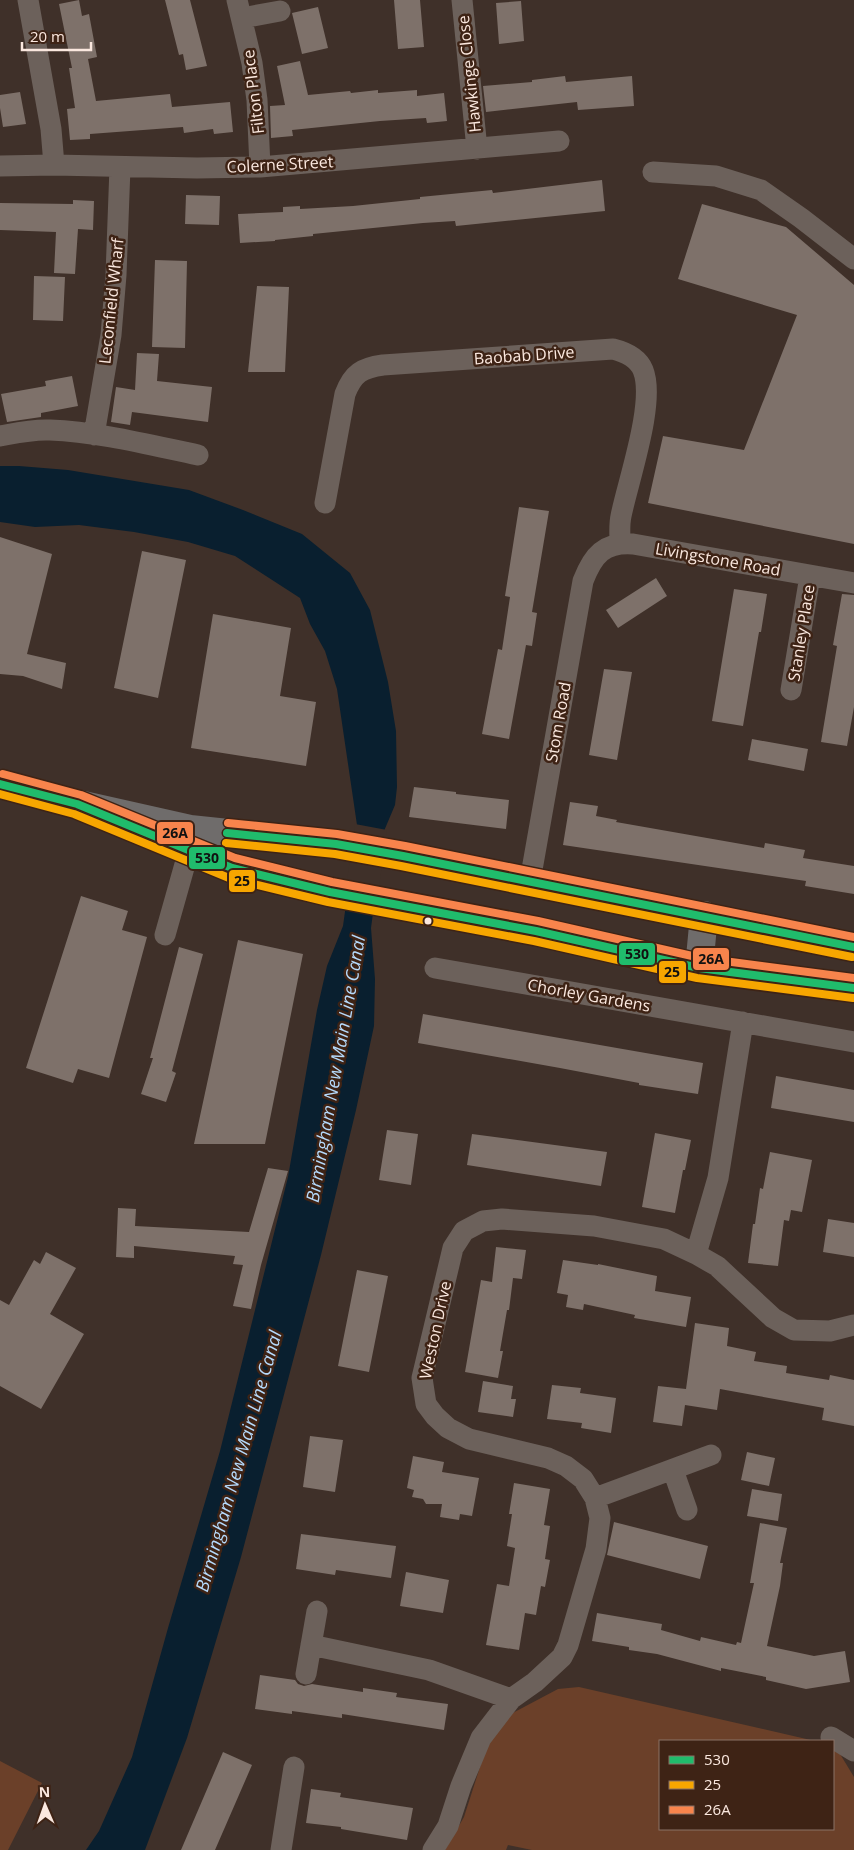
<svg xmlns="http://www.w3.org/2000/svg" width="854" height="1850" viewBox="0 0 854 1850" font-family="'Open Sans',sans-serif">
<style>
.green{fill:#6b4029}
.water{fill:#091f2f}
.pier{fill:#3f3029}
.building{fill:#7e716a}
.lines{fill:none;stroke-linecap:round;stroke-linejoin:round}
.minor{stroke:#6c615b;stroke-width:21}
.primary{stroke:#6f6c6b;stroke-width:28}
.bus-1-casing{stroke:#3e2315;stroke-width:11}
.bus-2-casing{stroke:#3e2315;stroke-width:11}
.bus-3-casing{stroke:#3e2315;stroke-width:11}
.bus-1{stroke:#20bc6c;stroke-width:8}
.bus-2{stroke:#f7a600;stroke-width:8}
.bus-3{stroke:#f8844c;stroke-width:8}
.bus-dot{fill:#fbe8df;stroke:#3e2315;stroke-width:2}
.labels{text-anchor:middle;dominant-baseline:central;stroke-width:5;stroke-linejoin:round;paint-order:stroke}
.street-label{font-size:16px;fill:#fbe8df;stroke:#3e2315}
.water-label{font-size:18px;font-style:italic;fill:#b5dafc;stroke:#3e2315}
.line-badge{stroke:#3e2315;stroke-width:2}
.pale-badge-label{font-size:14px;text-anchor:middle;font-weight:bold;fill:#111}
</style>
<rect width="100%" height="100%" fill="#3f3029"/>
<path class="green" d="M579,1687L815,1741H660V1829H833V1750L840,1754L854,1777V1850H532L508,1845L506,1850H445L464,1817L488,1742L505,1717L558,1689Z
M0,1761L42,1783L8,1850H0Z"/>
<path class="water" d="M0,466H19L68,470L189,490L243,510L302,534L350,573L370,610L388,682L396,731L397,787L395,805L384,831L371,928L375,979L374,1026L356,1110L321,1255L241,1557L187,1738L145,1850H86L99,1831L132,1757L168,1628L220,1451L288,1177L317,1010L327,966L343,926L357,825L337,689L325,651L310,624L300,598L235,556L188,542L134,532L79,525L35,527L0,522Z"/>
<path class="pier" d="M355,824L387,830L375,915L343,908Z"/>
<path class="building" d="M79,0L82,16L89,14L97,57L88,59L96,101L170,94L172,107L230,102L233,132L214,134L213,129L184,133L183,127L90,134V139L70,140L67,109L75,108L69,68H72L59,4Z
M165,0H190L207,66L186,70L183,54L179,55Z
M394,0H420L424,47L398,49Z
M521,1L524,41L499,44L496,3Z
M318,7L328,48L302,54L292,13Z
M300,61L308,95L350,91L351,93L378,90V93L417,90V96L444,93L447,121L427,123L426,118L380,121L292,130L293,136L271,138L270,106L285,105L277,66Z
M565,76L566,82L632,76L634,106L578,110L577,102L486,112L483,86L532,82V80Z
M20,92L26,124L3,127L0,108V95Z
M602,180L605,211L456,226L455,221L423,223L313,234V236L275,240V241L240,243L238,214L283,212V207L300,206V209L353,206L420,199V197L492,190L493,193Z
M186,195L220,196L219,225L185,224Z
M73,200L94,201L93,230L78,229L75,274L54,273L56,232L0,230V203L73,204Z
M702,204L786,227L854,285V544L648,503L663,436L744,450L797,315L678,279Z
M155,260L187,261L185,348L152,347Z
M34,276L65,277L63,321L33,320Z
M257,286L289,287L285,372H248Z
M137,353L159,354L157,381L212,387L208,422L132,412L130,425L111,422L116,387L135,390Z
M72,376L78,406L41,413V417L7,422L1,394L46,386L45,381Z
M519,507L549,511L532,612L537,613L532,646L526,645L509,739L482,734L498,649L502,650L510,597L505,596Z
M0,537L52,554L27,654L66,663L62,689L23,676L0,674Z
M142,551L186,560L158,698L114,688Z
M656,578L667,596L618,628L606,610Z
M734,589L767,594L761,632H759L743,726L712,721Z
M842,594L854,595V707L847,746L821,742L837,646L833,645Z
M213,614L291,628L280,696L316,702L306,766L191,748Z
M604,669L632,672L617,760L589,755Z
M752,739L808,749L804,771L748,760Z
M414,787L456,792V794L509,800L506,829L409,817Z
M570,802L598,806L596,816L617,820L616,822L764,848L765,843L805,850L803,858L854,866V894L805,886L806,881L563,845Z
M81,896L128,911L122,930L147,937L109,1078L78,1069L73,1083L26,1068Z
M238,940L303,954L265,1144H194Z
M179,947L203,954L172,1071L176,1073L166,1102L141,1094L153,1058H150Z
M423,1014L703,1063L698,1094L639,1085V1083L560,1068L418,1043Z
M776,1076L854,1090V1122L771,1108Z
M387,1130L418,1134L411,1185L379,1180Z
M655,1133L691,1140L685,1170H683L675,1213L642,1207Z
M472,1134L607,1152L601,1186L467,1165Z
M770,1152L812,1160L802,1212L791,1210L789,1221L784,1220L778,1266L748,1263L753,1224H755L760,1188L763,1189Z
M268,1168L288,1171L261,1265L251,1309L233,1306L243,1265L233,1264L235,1256L134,1246V1258L116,1257L118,1208L136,1209L135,1226L249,1232Z
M828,1219L854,1223V1257L823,1252Z
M496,1247L526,1250L522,1279L513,1278L509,1310H507L500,1351H503L498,1378L465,1372L481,1280L492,1282Z
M46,1252L76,1268L50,1314L84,1334L41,1409L0,1386V1300L9,1305L34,1260L40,1264Z
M563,1260L598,1265V1264L657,1276L655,1291L691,1297L686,1327L634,1318L635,1315L584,1304L583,1310L566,1307L568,1295L557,1293Z
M357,1270L388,1276L369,1372L338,1366Z
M695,1323L729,1328L727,1346L756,1352L754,1361L787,1366L786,1373L829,1380L830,1375L854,1380V1426L822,1420L824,1408L720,1389L717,1410L685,1405L682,1426L653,1422L658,1386L686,1389Z
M483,1381L513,1386L511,1399H516L513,1417L478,1412Z
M552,1385L581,1388L580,1393L616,1398L611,1433L581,1428L582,1423L547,1419Z
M310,1436L343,1440L335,1492L303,1487Z
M747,1452L775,1458L769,1486L741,1480Z
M413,1456L444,1462L442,1472L479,1478L472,1516L460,1514L459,1520L440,1517L442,1504H426L423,1499L412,1497L414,1490L407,1488Z
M514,1483L550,1489L544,1525L550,1526L545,1559L550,1560L545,1587L541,1586L536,1615L525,1613L519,1650L486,1645L497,1584L509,1586L515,1548L507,1546L512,1514H509Z
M752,1489L782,1494L778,1521L747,1516Z
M614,1522L708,1546L700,1579L607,1555Z
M760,1523L787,1528L780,1563H783L780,1586L767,1646L814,1656L845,1651L850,1682L806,1689L766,1680V1677L721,1668V1671L657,1654L629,1650V1647L592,1641L597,1613L662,1624L661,1630L700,1641L701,1637L736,1645L737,1642L741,1643L754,1583H750Z
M301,1534L396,1546L391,1578L336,1570L335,1575L296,1569Z
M406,1572L449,1580L443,1613L400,1606Z
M260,1675L295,1680L298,1684L304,1686L312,1684L363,1692V1688L397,1693L396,1697L448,1704L444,1730L342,1714V1718L292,1711V1714L255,1709Z
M223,1752L252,1765L215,1850H181Z
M311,1789L341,1793L340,1797L413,1808L407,1840L341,1829V1827L306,1823Z"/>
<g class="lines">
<path class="minor" d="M28,0L51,129L54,165
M237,0L252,63L257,100L260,167
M462,0L477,149
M242,18L280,11
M0,166L54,165L197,168L260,167L559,141
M653,172L716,176L761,190L801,218L854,259
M94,435L111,335L116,275L120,167
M0,436C16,433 33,429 50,430C99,432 150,445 198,455
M325,503L345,394C353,373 362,368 383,365L613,349C625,352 638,358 643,370C656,402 628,481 621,516C619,525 620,534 620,543
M791,690L810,576
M530,881L583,581C593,555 604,542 633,544L854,583
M165,935L189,850
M435,968L854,1042
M696,1254L718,1178L743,1022
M673,1470L687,1510
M595,1498L711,1455
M311,1645L429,1670L511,1699
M306,1674L317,1611
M831,1737L854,1751
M281,1850L294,1767
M433,1850L448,1826L461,1786L481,1738L511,1699L535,1682L562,1657L568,1645L596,1549L600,1518L595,1498L583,1479L566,1466L548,1458L469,1439L448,1428L435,1416L426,1404L422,1378L453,1248L464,1231L483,1221L502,1219L594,1226L664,1239L696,1254L717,1266L773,1318L794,1330L830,1331L854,1325"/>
<path class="primary" d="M0,784L61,800L190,829L336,844L403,856L854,947
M145,832L232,868L330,892L536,931L699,968L854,988
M699,968L704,915"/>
<defs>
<path id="bus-1" d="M0,784L77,804L232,868L330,892L536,931L699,968L854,988
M227,833L336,844L403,856L854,947"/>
<path id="bus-2" d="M0,794L74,814L229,878L328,902L534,941L697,978L853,998
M226,843L335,854L401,866L852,957"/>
<path id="bus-3" d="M3,774L81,795L235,858L332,882L538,921L701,958L854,978
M228,823L337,834L405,846L854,937"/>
</defs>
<use href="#bus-1" class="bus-1-casing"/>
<use href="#bus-2" class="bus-2-casing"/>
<use href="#bus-3" class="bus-3-casing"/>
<use href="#bus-1" class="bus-1"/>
<use href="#bus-2" class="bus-2"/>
<use href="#bus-3" class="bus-3"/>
</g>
<circle class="bus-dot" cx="428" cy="921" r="4.5"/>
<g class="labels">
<g class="street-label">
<text transform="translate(469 74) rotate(-96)">Hawkinge Close</text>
<text transform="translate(253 92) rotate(-97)">Filton Place</text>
<text transform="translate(280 164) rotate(-3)">Colerne Street</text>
<text transform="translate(111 301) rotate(-84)">Leconfield Wharf</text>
<text transform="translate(524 355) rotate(-4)">Baobab Drive</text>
<text transform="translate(718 559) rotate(10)">Livingstone Road</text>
<text transform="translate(801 633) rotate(-81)">Stanley Place</text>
<text transform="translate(558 722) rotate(-80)">Stom Road</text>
<text transform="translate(589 995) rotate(10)">Chorley Gardens</text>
<text transform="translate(435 1330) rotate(-78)">Weston Drive</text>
</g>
<g class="water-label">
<text transform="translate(335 1069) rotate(-80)">Birmingham New Main Line Canal</text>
<text transform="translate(238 1461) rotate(-74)">Birmingham New Main Line Canal</text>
</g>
</g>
<g class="line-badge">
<rect x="156" y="821" width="38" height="24" rx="5" fill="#f8844c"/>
<rect x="188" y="846" width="38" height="24" rx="5" fill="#20bc6c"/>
<rect x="228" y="869" width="28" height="24" rx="5" fill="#f7a600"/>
<rect x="618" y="942" width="38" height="24" rx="5" fill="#20bc6c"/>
<rect x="692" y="947" width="38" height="24" rx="5" fill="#f8844c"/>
<rect x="658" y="960" width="29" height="24" rx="5" fill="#f7a600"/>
</g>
<g class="pale-badge-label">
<text x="175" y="838">26A</text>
<text x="207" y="863">530</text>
<text x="242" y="886">25</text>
<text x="637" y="959">530</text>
<text x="711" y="964">26A</text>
<text x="672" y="977">25</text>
</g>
<rect x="659" y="1740" width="175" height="90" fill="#3e2315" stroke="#8a7266"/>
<rect x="669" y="1756" width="25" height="8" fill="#20bc6c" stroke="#8a7266"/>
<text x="704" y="1765" font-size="15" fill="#fbe8df">530</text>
<rect x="669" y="1781" width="25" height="8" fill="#f7a600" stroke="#8a7266"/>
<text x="704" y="1790" font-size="15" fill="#fbe8df">25</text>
<rect x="669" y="1806" width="25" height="8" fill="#f8844c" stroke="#8a7266"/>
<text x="704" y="1815" font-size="15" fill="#fbe8df">26A</text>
<g transform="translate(45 1805) rotate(358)" stroke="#3e2315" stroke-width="4" paint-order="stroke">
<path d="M0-4L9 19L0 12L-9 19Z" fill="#fbe8df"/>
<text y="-8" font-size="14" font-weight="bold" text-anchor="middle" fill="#fbe8df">N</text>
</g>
<path d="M22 42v8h69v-8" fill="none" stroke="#fbe8df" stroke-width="2.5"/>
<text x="30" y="42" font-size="15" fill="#fbe8df" stroke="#3e2315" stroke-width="4" paint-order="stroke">20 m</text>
</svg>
